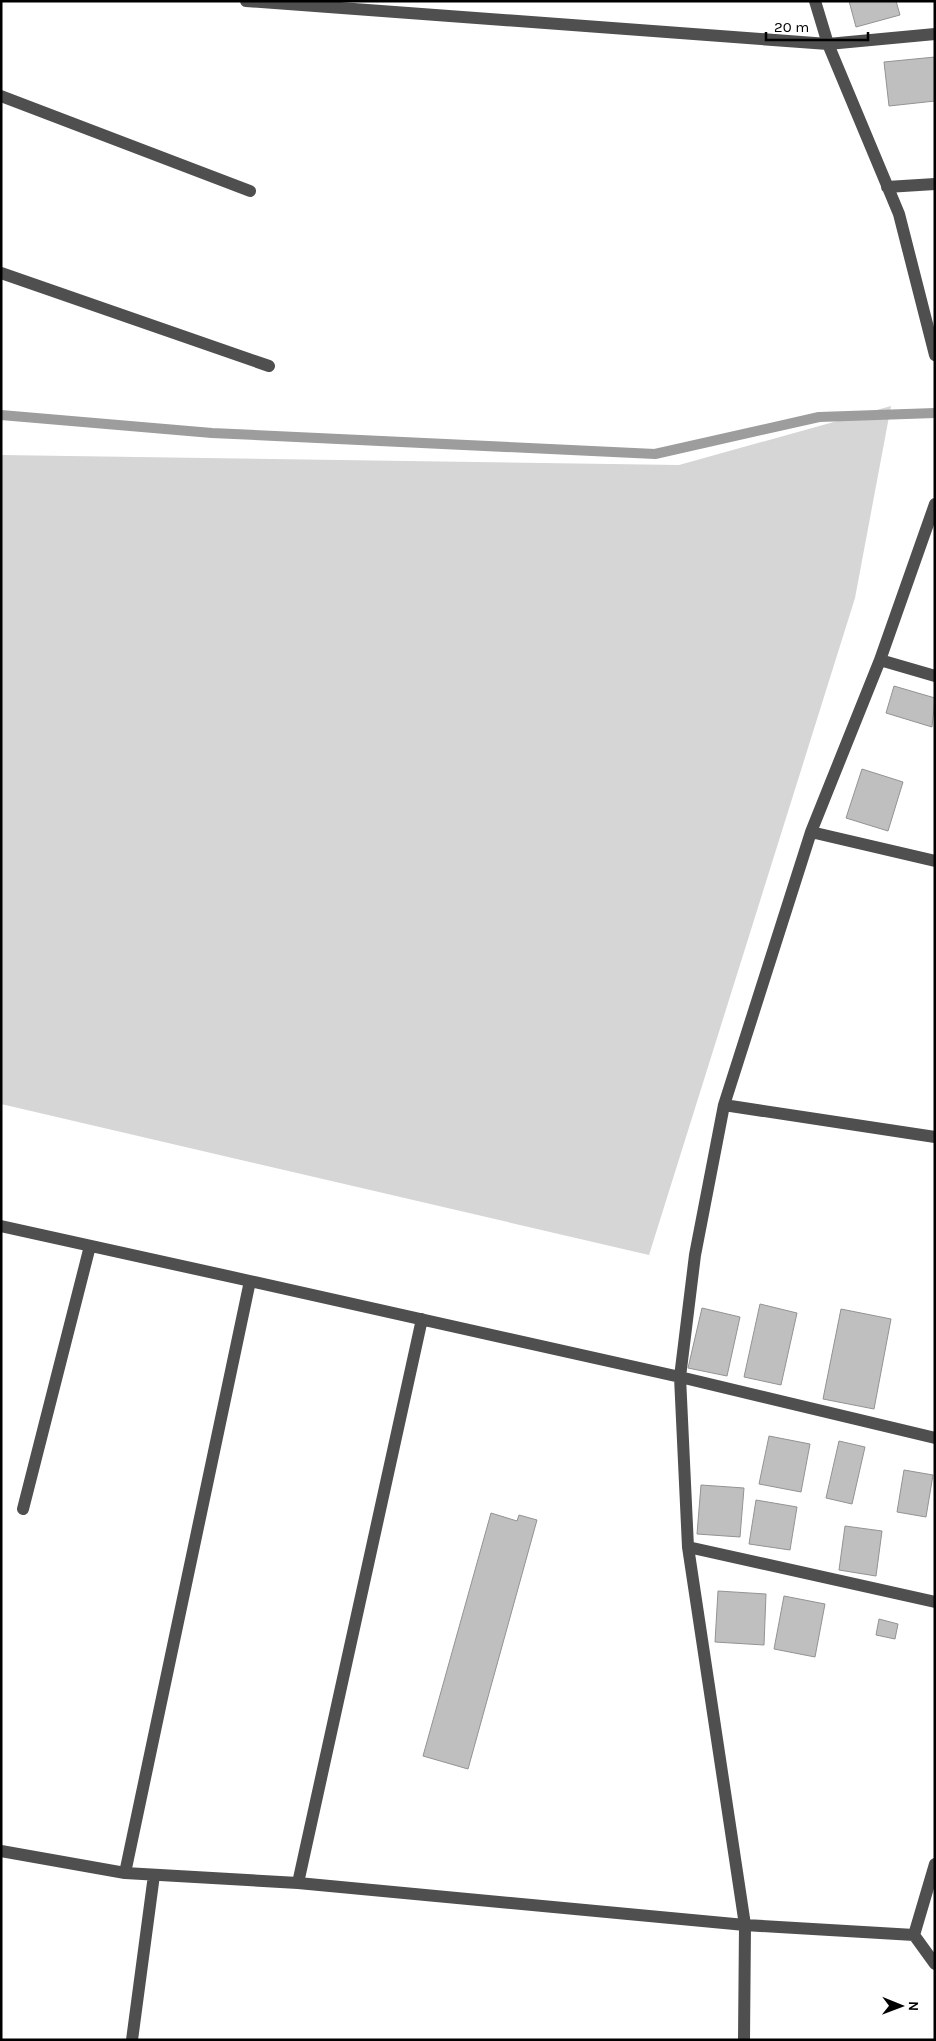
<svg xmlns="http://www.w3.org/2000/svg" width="936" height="2041" viewBox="0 0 936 2041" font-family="Karla,sans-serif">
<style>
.green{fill:#d6d6d6}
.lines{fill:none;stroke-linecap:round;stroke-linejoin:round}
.stream{stroke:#9d9d9d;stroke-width:10}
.building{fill:#bfbfbf;stroke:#939393}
.minor{stroke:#4f4f4f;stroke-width:12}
</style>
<rect width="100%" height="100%" fill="#fff"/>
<path class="green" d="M891,406L855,598L649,1255L1,1104V455L679,465Z"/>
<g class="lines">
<path class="stream" d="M1,415L212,433L655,454L819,417L935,413"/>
</g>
<path class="building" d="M849,1H896L900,15L856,27Z
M935,57V101L889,106L884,62Z
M894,686L935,698L932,727L886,713Z
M862,769L903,782L888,831L846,818Z
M760,1304L797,1313L781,1385L744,1377Z
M702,1308L740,1317L727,1376L688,1368Z
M841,1309L891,1319L874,1409L823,1399Z
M769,1436L810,1444L801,1492L759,1484Z
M839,1441L865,1447L852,1504L826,1498Z
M904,1470L933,1475L926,1517L897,1512Z
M701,1485L744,1488L740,1537L697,1534Z
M756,1500L797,1507L790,1550L749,1544Z
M491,1513L517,1521L519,1515L537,1520L468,1769L423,1756Z
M845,1526L882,1531L876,1576L839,1570Z
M718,1591L766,1594L764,1645L715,1642Z
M784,1596L825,1604L815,1657L774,1649Z
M879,1619L898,1624L895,1639L876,1635Z"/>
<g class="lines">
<path class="minor" d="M246,1L828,44L935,34
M815,1L828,44L899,214L935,355
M1,96L250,191
M887,187L935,184
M1,273L269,366
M880,660L935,676
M811,832L935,861
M724,1105L935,1137
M1,1226L250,1281
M23,1509L90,1246
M688,1547L935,1602
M1,1851L125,1873L298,1883L745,1925L914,1935
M125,1873L250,1281L680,1377L935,1438
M298,1883L422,1319
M914,1935L935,1864
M914,1935L935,1964
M132,2040L154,1875
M744,2040L745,1925L688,1547L680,1377L695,1255L724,1105L811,832L880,660L935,504"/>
</g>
<rect width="936" height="2041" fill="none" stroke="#000000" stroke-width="5"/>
<g transform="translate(901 2006) rotate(91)" stroke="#ffffff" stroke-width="4" paint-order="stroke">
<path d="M0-4L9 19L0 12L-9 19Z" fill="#000000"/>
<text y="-8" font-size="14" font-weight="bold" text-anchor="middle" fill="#000000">N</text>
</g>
<path d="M766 32v8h102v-8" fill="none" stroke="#000000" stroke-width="2.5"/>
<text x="774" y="32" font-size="15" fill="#000000" stroke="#ffffff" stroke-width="4" paint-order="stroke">20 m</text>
</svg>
